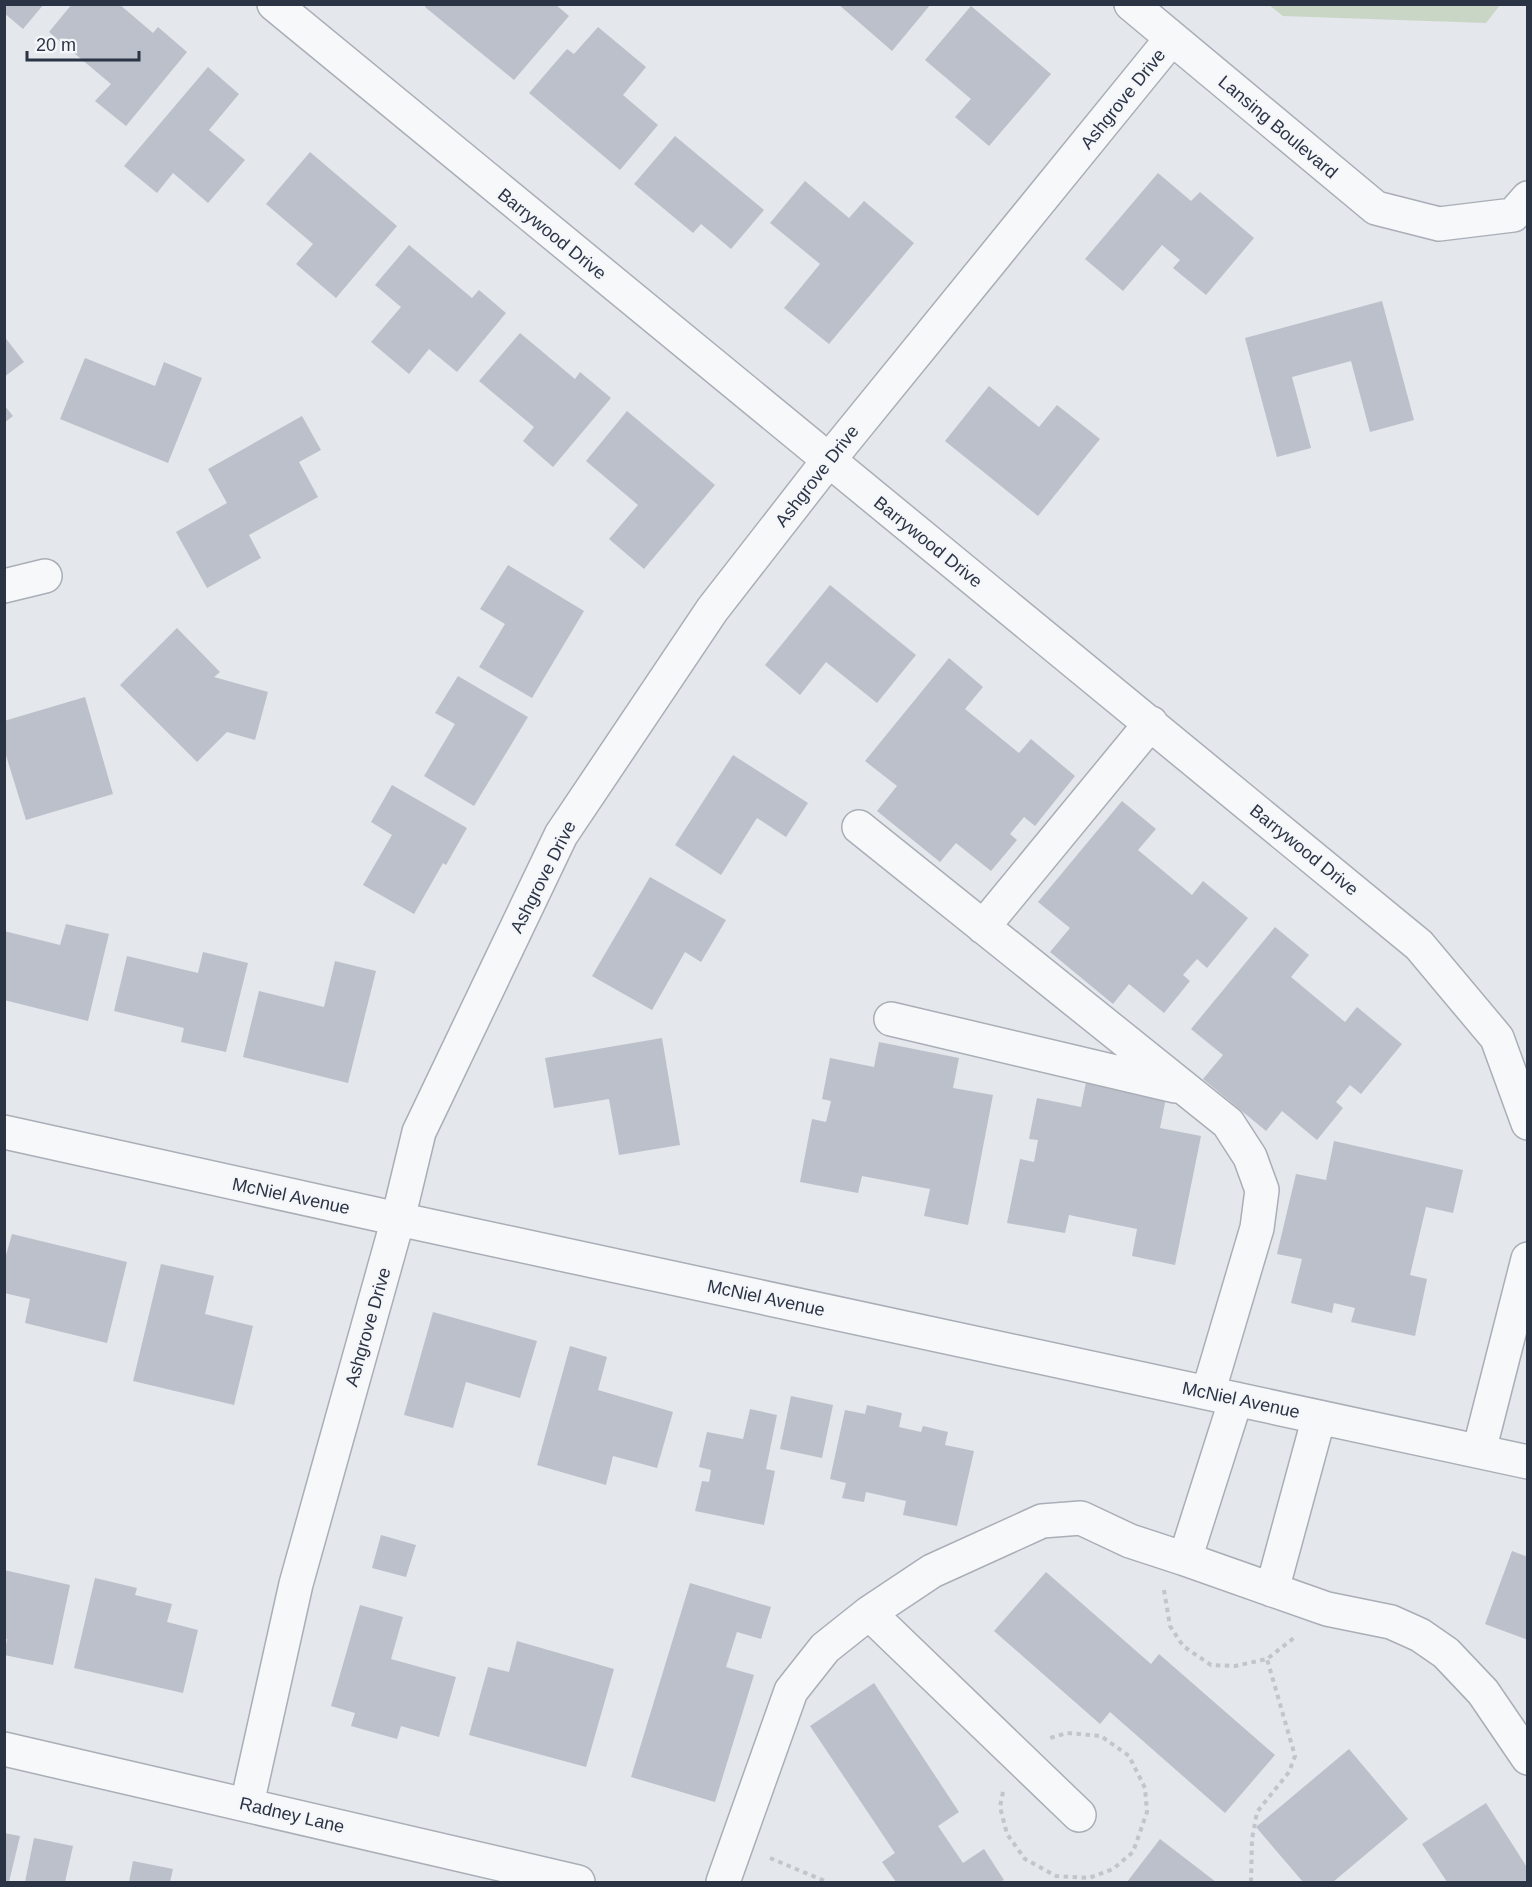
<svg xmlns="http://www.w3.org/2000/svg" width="1532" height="1887" viewBox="0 0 1532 1887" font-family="Arial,sans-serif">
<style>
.green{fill:#c9d6c5}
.building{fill:#bbc0ca}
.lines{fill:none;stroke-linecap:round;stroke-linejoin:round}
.minor-casing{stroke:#a9aeb7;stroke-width:36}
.path{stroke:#c2c5cb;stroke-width:4;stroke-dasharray:4.5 4.5;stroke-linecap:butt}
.minor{stroke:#f7f8fa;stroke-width:33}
.labels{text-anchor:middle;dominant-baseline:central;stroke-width:4.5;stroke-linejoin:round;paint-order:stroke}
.street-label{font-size:18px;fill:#2b3445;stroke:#f4f6f9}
</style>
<rect width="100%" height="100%" fill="#e4e7ec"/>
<path class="green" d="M1269,5H1500L1486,23L1283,16Z"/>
<path class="building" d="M4,4H44L23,29L4,13Z
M72,4H119L153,33L158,27L187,52L126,126L95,101L111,84L49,32Z
M428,4H555L569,16L514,80L425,7Z
M838,4H931L892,51Z
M971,6L1051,74L989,146L955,117L971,99L925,60Z
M598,27L646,67L623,95L658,125L620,170L529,93L567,49L574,54Z
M208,67L239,94L209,130L245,160L208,203L173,173L157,193L124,166Z
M675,136L764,210L731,249L701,224L693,233L634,184Z
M310,152L397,226L336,298L296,264L313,244L266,204Z
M1158,173L1191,201L1200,192L1254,238L1206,295L1173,268L1180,260L1162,245L1123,291L1085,259Z
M805,181L849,218L864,201L914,243L829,344L784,308L820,264L770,223Z
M409,245L472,298L479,290L506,313L457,372L429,349L409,374L371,342L401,307L375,285Z
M1382,301L1414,420L1370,432L1351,361L1292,377L1311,448L1277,457L1245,338Z
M520,333L575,379L580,372L611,398L553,467L523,441L534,427L479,381Z
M4,336L24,362L4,377Z
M85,358L155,386L164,362L202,378L168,463L60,419Z
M989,386L1039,427L1057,405L1100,439L1038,516L945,441Z
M4,405L13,416L4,423Z
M627,411L715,485L644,569L609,539L638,505L586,461Z
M302,416L321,450L299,462L318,497L249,535L261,558L207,588L176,532L227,503L208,469Z
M508,565L584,611L532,698L479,667L505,624L480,609Z
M830,585L916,655L877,703L826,662L800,695L765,665Z
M177,628L220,672L214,677L268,692L255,740L227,732L197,762L120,685Z
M949,658L983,687L965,709L1019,753L1031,739L1075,776L1035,826L1024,817L1010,834L1017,840L991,871L956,843L940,862L877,811L897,786L865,761Z
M458,676L528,717L474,806L424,776L455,724L435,713Z
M85,697L113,794L26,820L4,749V721Z
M733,755L808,803L786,837L757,818L721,875L675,845Z
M392,785L467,828L446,865L443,863L414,914L363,885L392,835L371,822Z
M1122,801L1156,829L1138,850L1192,895L1203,881L1248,918L1207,968L1197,959L1183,975L1190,981L1164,1013L1129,984L1113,1004L1050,952L1070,928L1038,902Z
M650,877L726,920L701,962L685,952L652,1010L592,976Z
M66,924L109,934L88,1021L4,1000V931L60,945Z
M1275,927L1309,955L1291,977L1345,1022L1357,1007L1402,1044L1361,1094L1350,1085L1336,1102L1343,1108L1317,1140L1282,1111L1266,1131L1203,1079L1223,1055L1191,1029Z
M203,952L248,963L226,1052L181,1042L184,1028L114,1011L127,956L198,973Z
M335,961L376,971L348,1083L243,1057L259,991L324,1007Z
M662,1038L680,1145L619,1155L609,1099L554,1108L545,1058Z
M879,1042L959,1058L953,1088L993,1095L968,1225L924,1216L930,1189L862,1176L858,1193L800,1182L812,1119L826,1122L831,1101L822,1099L830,1058L874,1067Z
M1086,1082L1166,1098L1160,1128L1201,1136L1175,1265L1132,1256L1137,1229L1069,1215L1065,1233L1007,1223L1020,1159L1034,1162L1038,1140L1029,1139L1037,1098L1081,1107Z
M1334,1141L1463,1170L1453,1213L1426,1207L1410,1275L1427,1279L1415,1336L1351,1322L1355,1308L1334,1303L1332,1313L1291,1303L1302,1259L1277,1254L1296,1174L1326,1180Z
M12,1234L127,1262L107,1343L25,1323L30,1299L4,1293V1262Z
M161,1264L214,1276L205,1314L253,1326L234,1405L133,1381Z
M433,1312L537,1341L520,1398L466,1382L453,1428L404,1415Z
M570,1346L607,1357L598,1390L673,1412L657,1468L613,1456L606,1485L537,1465Z
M791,1396L833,1405L822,1458L780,1449Z
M867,1405L902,1413L899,1427L921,1432L923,1426L948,1432L945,1445L974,1451L957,1526L903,1515L906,1501L866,1492L864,1502L842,1498L846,1483L830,1479L845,1410L865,1414Z
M750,1409L777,1415L766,1469L775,1471L764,1525L695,1511L702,1481L709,1482L711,1470L699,1467L707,1432L743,1439Z
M381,1535L416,1545L406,1577L372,1568Z
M1512,1551L1528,1557V1640L1485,1624Z
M4,1570L70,1585L53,1665L4,1655L7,1639H4Z
M1046,1572L1151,1664L1159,1654L1275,1755L1225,1813L1110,1712L1100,1724L994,1631Z
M95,1578L137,1588L135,1595L172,1604L167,1622L198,1630L183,1693L74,1668Z
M690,1583L771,1607L761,1639L737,1632L726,1667L754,1675L715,1802L631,1777Z
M360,1605L403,1617L391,1659L456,1677L439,1737L401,1726L397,1739L351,1726L355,1713L331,1706Z
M517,1641L614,1669L586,1767L469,1735L488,1667L509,1672Z
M874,1683L959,1812L938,1826L963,1863L984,1849L1004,1880L1000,1882H896L882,1862L895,1853L810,1726Z
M1349,1749L1408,1819L1333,1882H1303L1256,1827Z
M1486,1803L1528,1869V1882H1447L1422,1844Z
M4,1833L20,1836L9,1882H4Z
M34,1838L73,1846L65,1882H25Z
M1160,1839L1216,1882H1127Z
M133,1861L173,1869L170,1882H129Z"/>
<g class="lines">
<defs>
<path id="minor" d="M274,4L1419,945L1497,1038L1528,1123
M1131,4L1376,208L1439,224L1513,215L1528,198
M4,586L45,576
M859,827L1228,1123L1250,1157L1262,1190L1257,1228L1208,1393
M983,927L1151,723
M891,1019L1175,1086
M4,1132L398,1219L1528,1462
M1479,1451L1528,1259
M1185,1559L1236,1399
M1272,1590L1319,1417
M869,1613L1079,1815
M4,1749L578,1882
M247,1804L296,1584L398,1219L419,1132L561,835L712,610L828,461L1172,38
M723,1882L791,1691L825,1648L869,1613L932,1571L1042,1521L1081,1518L1130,1541L1185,1559L1327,1609L1391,1622L1420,1635L1446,1653L1483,1692L1528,1758"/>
</defs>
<use href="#minor" class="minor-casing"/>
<path class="path" d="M1164,1590L1170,1626L1183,1646L1211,1665L1235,1666L1267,1659L1295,1637
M1003,1792L1000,1807L1007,1834L1025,1859L1056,1876L1089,1878L1113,1869L1133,1852L1147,1812L1145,1788L1129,1756L1101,1736L1067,1733L1050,1738
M770,1858L827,1882
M1251,1882L1252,1839L1257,1812L1289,1772L1295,1756L1267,1659"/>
<use href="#minor" class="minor"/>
</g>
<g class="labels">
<g class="street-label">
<text transform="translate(1123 99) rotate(-51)">Ashgrove Drive</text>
<text transform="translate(1278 127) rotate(40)">Lansing Boulevard</text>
<text transform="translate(552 234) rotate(39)">Barrywood Drive</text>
<text transform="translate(817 476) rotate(-52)">Ashgrove Drive</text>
<text transform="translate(928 542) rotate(39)">Barrywood Drive</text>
<text transform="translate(1304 850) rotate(39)">Barrywood Drive</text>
<text transform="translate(543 877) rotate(-63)">Ashgrove Drive</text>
<text transform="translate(291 1196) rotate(12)">McNiel Avenue</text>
<text transform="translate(766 1298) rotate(12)">McNiel Avenue</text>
<text transform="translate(368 1327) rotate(-74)">Ashgrove Drive</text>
<text transform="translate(1241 1400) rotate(12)">McNiel Avenue</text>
<text transform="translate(292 1815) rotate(13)">Radney Lane</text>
</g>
</g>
<rect width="1532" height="1887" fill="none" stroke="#2b3445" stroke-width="12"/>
<path d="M27 51v9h112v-9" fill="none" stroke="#2b3445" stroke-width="3"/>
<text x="36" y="51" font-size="18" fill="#2b3445" stroke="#f4f6f9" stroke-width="4.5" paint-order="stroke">20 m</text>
</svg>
